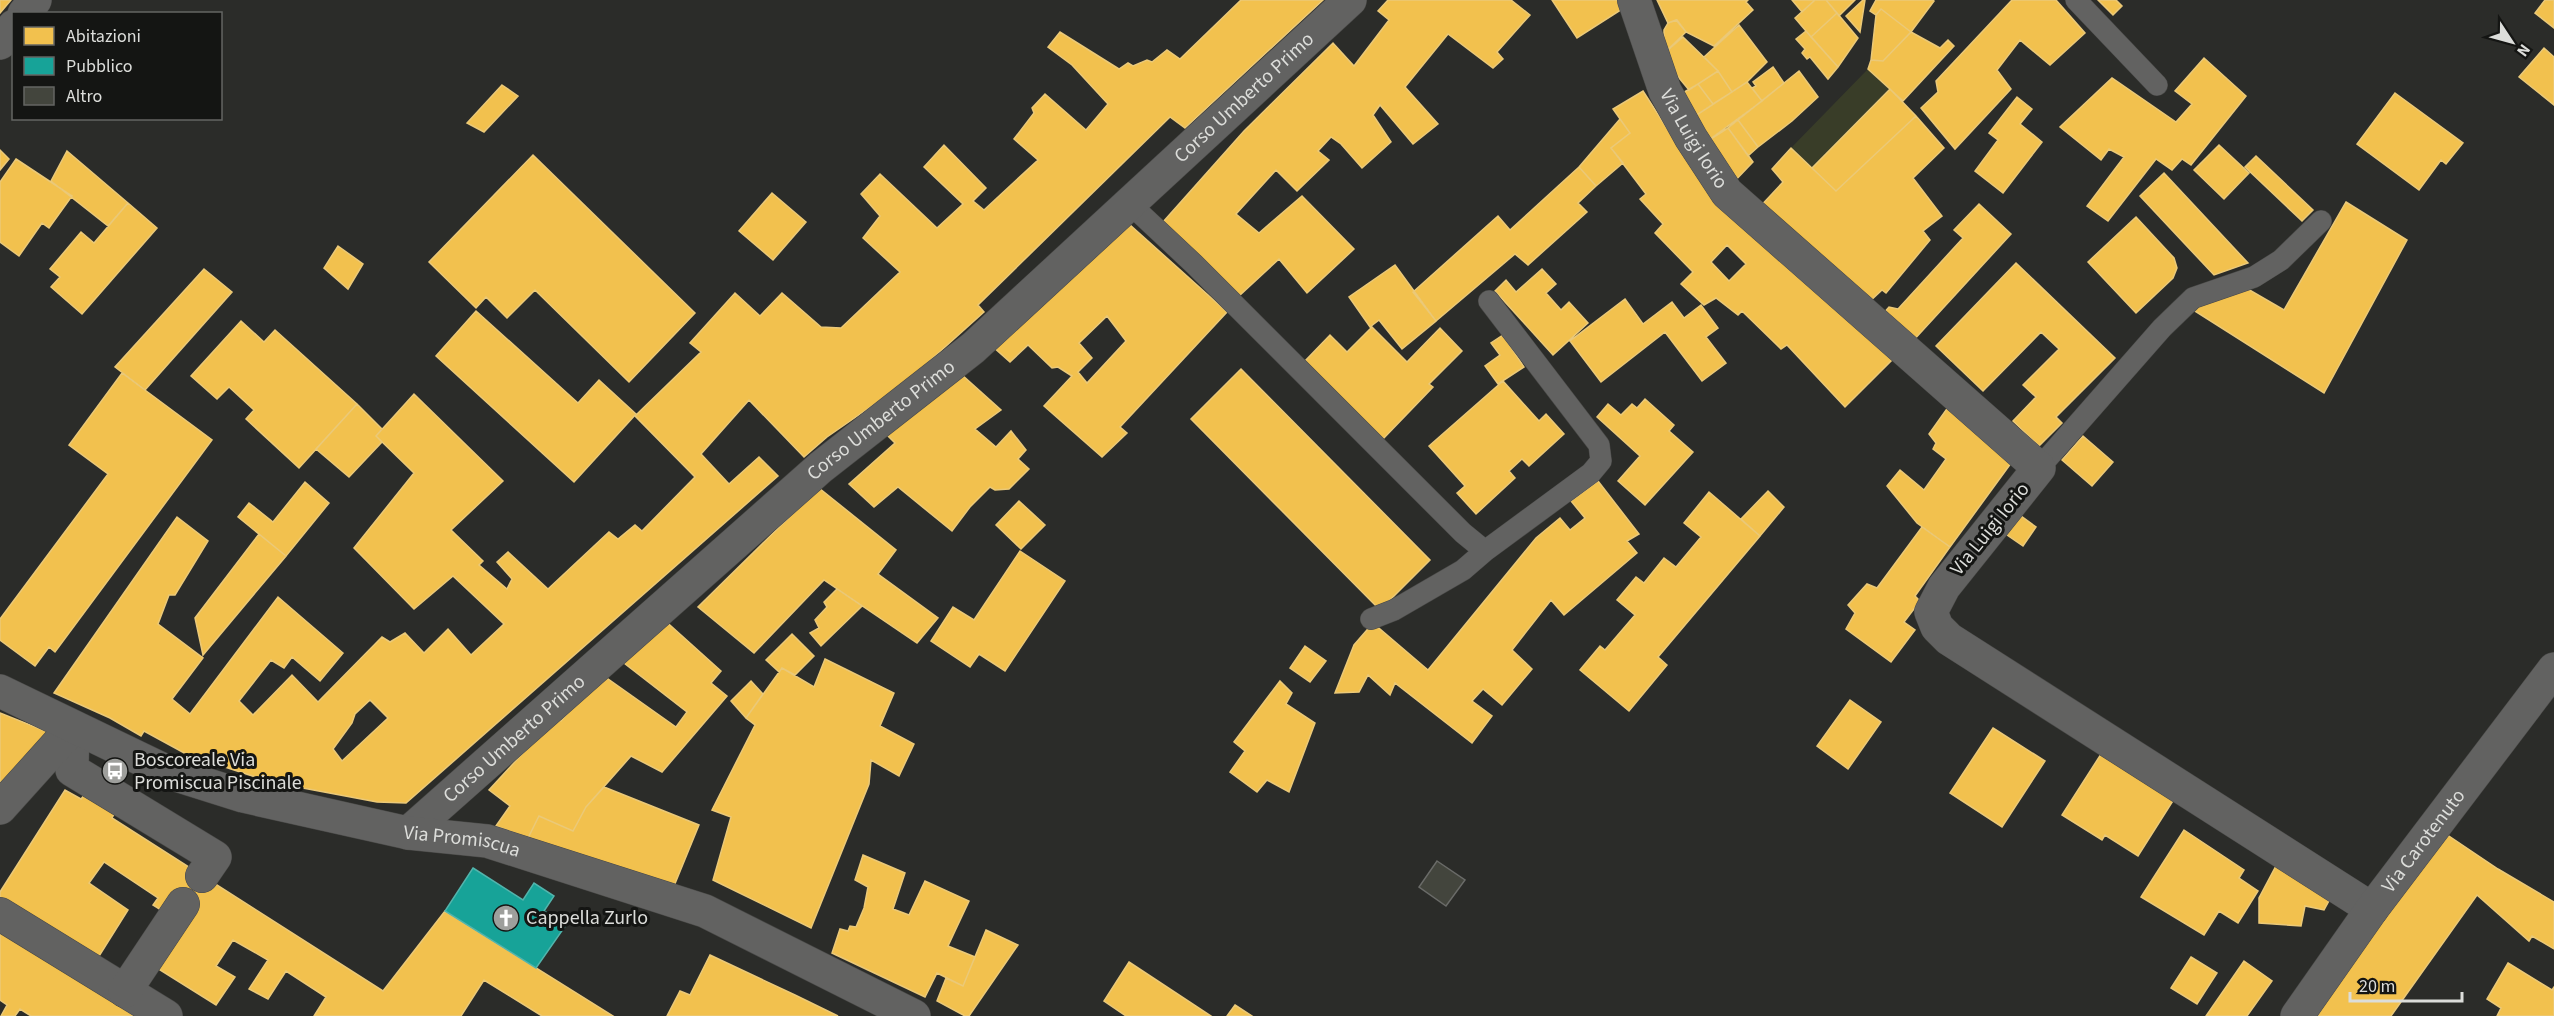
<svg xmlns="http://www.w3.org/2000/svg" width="2554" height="1016" viewBox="0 0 2554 1016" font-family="'Source Sans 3',sans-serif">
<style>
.green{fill:#393d28}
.homes{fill:#f2c14e;stroke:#ebc978;stroke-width:1.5;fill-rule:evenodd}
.public{fill:#17a398;stroke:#52b4ac;stroke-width:1.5}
.building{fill:#43453d;stroke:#6a6b68;stroke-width:1.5}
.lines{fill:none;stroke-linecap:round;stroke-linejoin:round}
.lane-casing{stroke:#484846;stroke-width:22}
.street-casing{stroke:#484846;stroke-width:34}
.secondary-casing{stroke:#484846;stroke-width:34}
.lane{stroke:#626261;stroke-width:21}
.street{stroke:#626261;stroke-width:33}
.secondary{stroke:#626261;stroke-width:33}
.labels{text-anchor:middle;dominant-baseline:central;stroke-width:6;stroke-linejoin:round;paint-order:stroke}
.street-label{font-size:20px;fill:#dcddda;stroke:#141513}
.poi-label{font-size:20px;fill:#dcddda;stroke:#141513;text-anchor:start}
</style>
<rect width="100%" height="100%" fill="#2b2c29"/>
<path class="green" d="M1868,69L1895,92L1916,116L1836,191L1791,148Z"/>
<path class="homes" d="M0,0H11L0,13Z
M1241,0H1323L1185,128L1170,117L978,305L984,312L905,383L827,437L804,457L749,400L701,454L729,484L759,457L778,476L406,803L377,802L271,782L188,755L144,731L141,736L110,718L54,693L177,517L208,541L175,595H169L158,624L203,658L172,699L190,714L278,597L343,653L320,681L292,657L284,668L271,660L239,701L253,715L292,675L318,702L382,637L390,642L405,633L424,653L448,629L471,655L504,624L453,576L414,609L354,548L414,473L376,436L414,394L503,481L451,530L483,561L479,565L507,589L512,579L497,562L508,552L548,589L609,532L618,539L635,525L642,531L695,477L635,416L701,352L690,343L735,293L760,316L782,293L821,327L841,328L900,272L863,238L880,216L861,194L880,174L937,228L963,204L924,167L944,145L986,188L973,201L984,210L1038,160L1014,139L1034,113L1032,108L1045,94L1086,130L1108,104L1072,65L1048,47L1060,32L1119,69L1128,63L1133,66L1147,60L1152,62L1167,50L1180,59ZM370,700L388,718L342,761L333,749L352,723L355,714Z
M1388,0H1511L1530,15L1497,52L1503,59L1493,68L1448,34L1405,87L1438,124L1413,144L1380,105L1373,115L1391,142L1362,168L1341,144L1331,137L1318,151L1329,160L1297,191L1276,170L1236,214L1259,233L1302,196L1354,249L1307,293L1279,259L1239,296L1163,222L1244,131L1333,43L1354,66L1389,20L1378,11Z
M1552,0H1624L1627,6L1577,38Z
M1657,0H1748L1746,2L1753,10L1714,46L1686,32L1676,20L1668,23Z
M1792,0H1815L1802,12Z
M1815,0H1826L1837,13L1811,37L1795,18Z
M1826,0H1855L1839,16Z
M1863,0H1865L1860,32L1846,16Z
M1876,0H1933L1934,1L1911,32L1881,9L1876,15L1870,11Z
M2012,0H2056L2085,33L2050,65L2020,40L1997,70L2011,89L1955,149L1921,108L1938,92L1936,81Z
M2098,0H2116L2122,6L2113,15Z
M2545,0H2554V28L2535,13Z
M1881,9L1911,32L1883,61L1871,60L1876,15Z
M1837,13L1858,38L1838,67L1811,37Z
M1677,20L1686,32L1661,56L1658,46L1664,36V30L1668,23Z
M1739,25L1767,62L1747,82L1732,92L1718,71L1704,57Z
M1806,31L1838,67L1828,79L1810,57L1807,59L1802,53L1805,49L1796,39Z
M1911,32L1940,48L1948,40L1954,46L1903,101L1868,69L1871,60L1883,61Z
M1683,37L1718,71L1689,90L1661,56Z
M2544,48L2554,57V105L2519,77Z
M2204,58L2246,96L2191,165L2182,159L2172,170L2156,159L2108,221L2087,206L2124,157L2109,149L2101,160L2060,127L2112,78L2176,122L2192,104L2175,91Z
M1773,67L1784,83L1762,101L1752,88L1756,86L1753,82Z
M1718,71L1732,92L1713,104L1698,84Z
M1799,71L1818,97L1792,121L1758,147L1738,120Z
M1747,82L1762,101L1706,142L1692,118Z
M1698,84L1713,104L1692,118L1679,95Z
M502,85L518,96L484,132L467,123Z
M1890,89L1916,116L1836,191L1812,168Z
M1643,91L1704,186L1895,357L1845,407L1787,345L1781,349L1742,311L1738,315L1716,298L1704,305L1681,284L1693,272L1655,233L1663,224L1640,199L1646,194L1611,148L1630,133L1613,109ZM1727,245L1746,264L1729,281L1711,262Z
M2395,93L2463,143L2446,164L2441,160L2419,190L2357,144Z
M2017,97L2032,109L2020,124L2042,142L2003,193L1975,171L1998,140L1989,133Z
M1916,116L1944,148L1913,178L1942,216L1923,231L1930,240L1886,293L1882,290L1868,303L1757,210L1783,182L1772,169L1791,148L1836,191Z
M1620,119L1630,133L1611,148L1623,163L1596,186L1579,167Z
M1738,120L1758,147L1748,156L1728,128Z
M1728,128L1753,162L1729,187L1706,142Z
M2219,145L2249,173L2224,199L2194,170Z
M0,150L9,159L0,170Z
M67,151L128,203L108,226L51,181Z
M533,155L695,313L629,382L535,290L507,318L486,297L476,308L429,262Z
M2256,156L2313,210L2302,221L2245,167Z
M16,159L72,196L49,228L42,223L19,256L0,242V182Z
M1579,167L1596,186L1578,203L1587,212L1528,265L1515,254L1436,321L1413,292L1498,216L1510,230Z
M2164,173L2248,263L2214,275L2140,196Z
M772,193L806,222L773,260L739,231Z
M2346,202L2407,240L2324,393L2190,308L2248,289L2284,310Z
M128,203L157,228L82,314L51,287L60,277L50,269L81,232L94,243Z
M1979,204L2011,234L1912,342L1882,315L1889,307L1898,309L1963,238L1954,230Z
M2136,217L2174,258L2177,268L2173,278L2136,313L2088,262Z
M1129,224L1227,312L1120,427L1127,433L1102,457L1044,406L1072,376L1058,367L1052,368L1028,345L1010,362L992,346ZM1107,316L1126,341L1087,383L1078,372L1092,358L1079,343Z
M338,246L363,264L348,289L324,268Z
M2016,263L2115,358L2056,417L2062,423L2039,446L2013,421L2036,397L2023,385L2059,349L2041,332L1983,391L1936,346Z
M1395,265L1436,321L1402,349L1379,320L1370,327L1349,297Z
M204,269L232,292L145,390L115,367Z
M1542,269L1556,284L1546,293L1561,310L1569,302L1588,323L1553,355L1495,291L1506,280L1516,292Z
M1625,299L1643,324L1672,302L1684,318L1701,305L1718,328L1706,337L1726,363L1702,381L1665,332L1601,382L1570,341Z
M476,311L578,403L599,380L636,414L574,482L436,356Z
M241,321L264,342L275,330L357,404L299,468L246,419L254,410L229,387L217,399L191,376Z
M1372,327L1407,362L1440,328L1462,351L1429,384L1433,387L1383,439L1304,362L1330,335L1347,352Z
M1503,335L1524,367L1498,384L1485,366L1500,355L1491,343Z
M1241,369L1430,560L1380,610L1191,419Z
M122,373L212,440L55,652L49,647L35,666L0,640V619L108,474L69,445Z
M961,374L1001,410L975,429L996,447L1011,431L1026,450L1018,459L1029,469L1009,489L995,490L990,487L970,507L952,531L898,487L874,507L849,484L895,443L887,435Z
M1503,381L1539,421L1546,414L1564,434L1529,466L1522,459L1509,471L1515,478L1476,514L1457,493L1465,486L1429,446Z
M1645,399L1674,425L1669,431L1693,452L1645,505L1618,481L1640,456L1597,417L1608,404L1621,415L1632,404L1637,408Z
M1951,403L2014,459L1950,547L1917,523L1887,486L1900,470L1924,490L1946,459L1933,449L1936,443L1929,434Z
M357,404L382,429L376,436L382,442L349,477L316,449Z
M2083,436L2113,462L2092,486L2062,460Z
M1598,481L1639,534L1627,541L1637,553L1564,615L1551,600L1512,650L1532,669L1502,705L1483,689L1472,701L1492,716L1472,743L1395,683L1390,695L1368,675L1359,692L1335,693L1354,645L1373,623L1428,670L1536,538L1560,518L1570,530L1585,518L1571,501Z
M305,482L329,503L286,556L238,517L249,503L273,522Z
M819,488L896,550L878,574L938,618L917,643L824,580L754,653L698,607Z
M1768,491L1784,507L1760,536L1741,519Z
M1709,492L1760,536L1658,657L1667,665L1629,711L1580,670L1600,646L1605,650L1635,615L1617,600L1636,577L1644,583L1664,558L1676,567L1701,537L1684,523Z
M1019,501L1045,525L1021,549L996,525Z
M2010,508L2036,527L2023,546L1997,528Z
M1922,527L1950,547L1915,596L1920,601L1904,622L1915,630L1891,662L1846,629L1855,613L1848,605L1867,584L1877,588Z
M259,534L286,556L203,655L195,618Z
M1020,551L1065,581L1005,671L979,654L970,667L931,641L953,607L974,620Z
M837,589L862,606L821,646L810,633L819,628L815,620L827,607L824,602Z
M661,617L721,671L711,683L727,696L662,772L631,756L586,807L573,831L539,816L528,838L496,826L510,806L489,790L556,717L561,721L601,674L676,727L687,712L620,660Z
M792,634L814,656L795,675L782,668L779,672L766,660Z
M1305,646L1326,661L1310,682L1290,668Z
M825,659L894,693L880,726L914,744L899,776L871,760L869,784L811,928L713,880L731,817L712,810L755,725L746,718L782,668L814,687Z
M751,681L763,694L746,718L731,701Z
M1280,681L1292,693L1286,704L1315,723L1289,792L1267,780L1257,792L1230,772L1245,751L1234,742Z
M1850,700L1881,722L1848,769L1817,746Z
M0,713L48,732L0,788Z
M1993,728L2045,761L2002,827L1950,793Z
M2103,751L2176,796L2138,856L2105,835L2102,840L2062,815Z
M604,787L699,825L674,886L528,838L539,816L573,831L586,807Z
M90,788L119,805L112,818L383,991L445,911L613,1016H542L484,980L461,1016H314L326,997L286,971L268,999L249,989L268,960L233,940L216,966L235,977L216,1005L152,965L166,913L153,905L158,898L104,862L89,883L128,910L96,961L0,898V892L65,790L81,799Z
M2184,830L2244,870L2239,878L2258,891L2238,923L2219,911L2204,935L2141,897Z
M2440,830L2498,869L2554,902V949L2532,936L2529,941L2477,895L2391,1016H2310Z
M863,855L905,873L893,909L909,915L925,881L969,901L948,946L975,957L963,986L937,973L925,997L832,953L840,929L848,931L850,926L856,927L864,908L868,887L855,880Z
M2278,862L2331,897L2324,910L2305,906L2301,926L2259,923V898Z
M0,926L135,1016H31L20,1009L15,1016H1L7,1005L0,1000Z
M986,930L1018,945L969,1016H965L937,1001L946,978L963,986Z
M710,955L795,995L838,1016H667L680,991L690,995Z
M2191,957L2217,973L2197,1004L2171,988Z
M2244,961L2272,981L2247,1016H2206Z
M1129,962L1211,1016H1126L1104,1001Z
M2508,963L2552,990L2554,987V1016H2497L2501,1008L2487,999Z
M1235,1005L1252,1016H1227Z"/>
<path class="public" d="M473,868L523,900L534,883L554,896L544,911L566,925L536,968L445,911Z"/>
<path class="building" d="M1437,861L1465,880L1446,906L1419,887Z"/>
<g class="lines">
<defs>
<path id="lane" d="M2076,0L2157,85
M1129,203L1194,264L1463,533L1485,551
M2039,468L2162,328L2193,298L2254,277L2281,260L2321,221
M1371,619L1394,610L1463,570L1485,551L1591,473L1601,461L1599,445L1489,301"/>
<g id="street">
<path id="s1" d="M1634,0L1665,91L1691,138L1727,193L2039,468L1944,587L1931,612L1937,627L1949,639L2372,909"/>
<path d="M24,14L35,0"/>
<path d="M0,43L14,26"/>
<path d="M73,727L72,770L215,857L202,876"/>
<path d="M0,808L73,727"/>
<path id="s2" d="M408,833L821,467L973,348L1350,0"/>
<path d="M0,914L166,1016"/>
<path d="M125,991L183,904"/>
<path id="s3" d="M2297,1016L2372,909L2554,669"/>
</g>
<g id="secondary">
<path id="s4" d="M0,691L170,773L243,796L408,833L487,841L705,911L914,1016"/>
</g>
</defs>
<use href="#lane" class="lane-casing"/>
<use href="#street" class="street-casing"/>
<use href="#secondary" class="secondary-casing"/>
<use href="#lane" class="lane"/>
<use href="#street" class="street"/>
<use href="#secondary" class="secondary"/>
</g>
<defs>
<symbol id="bus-disc" viewBox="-11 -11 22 22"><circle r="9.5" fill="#9e9f9c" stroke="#141513"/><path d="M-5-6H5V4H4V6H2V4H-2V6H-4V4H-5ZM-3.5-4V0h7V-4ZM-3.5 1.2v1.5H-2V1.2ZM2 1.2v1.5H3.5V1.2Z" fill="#fff"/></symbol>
<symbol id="church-disc" viewBox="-11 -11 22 22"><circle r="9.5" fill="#9e9f9c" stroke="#141513"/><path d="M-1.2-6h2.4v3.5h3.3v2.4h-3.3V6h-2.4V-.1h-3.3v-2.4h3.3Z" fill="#fff"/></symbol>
</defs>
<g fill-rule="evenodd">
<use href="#bus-disc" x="100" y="756" width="30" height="30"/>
<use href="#church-disc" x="491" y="903" width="30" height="30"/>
</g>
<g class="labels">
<g class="street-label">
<text stroke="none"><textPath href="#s2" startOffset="1114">Corso Umberto Primo</textPath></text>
<text stroke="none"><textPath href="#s1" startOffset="152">Via Luigi Iorio</textPath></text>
<text stroke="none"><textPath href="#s2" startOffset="628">Corso Umberto Primo</textPath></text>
<text transform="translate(1990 529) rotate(-51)">Via Luigi Iorio</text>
<text stroke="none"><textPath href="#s2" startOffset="142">Corso Umberto Primo</textPath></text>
<text stroke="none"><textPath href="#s3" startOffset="216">Via Carotenuto</textPath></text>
<text stroke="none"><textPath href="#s4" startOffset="489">Via Promiscua</textPath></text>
</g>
<g class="poi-label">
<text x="134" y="760">Boscoreale Via<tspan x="134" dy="23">Promiscua Piscinale</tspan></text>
<text x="526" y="918">Cappella Zurlo</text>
</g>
</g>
<rect x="12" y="12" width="210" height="108" fill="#141513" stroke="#646563" stroke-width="1.5"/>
<rect x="24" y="27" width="30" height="18" fill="#f2c14e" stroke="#646563" stroke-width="1.5"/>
<text x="66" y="42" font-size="18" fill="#dcddda">Abitazioni</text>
<rect x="24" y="57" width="30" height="18" fill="#17a398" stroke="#646563" stroke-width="1.5"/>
<text x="66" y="72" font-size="18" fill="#dcddda">Pubblico</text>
<rect x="24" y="87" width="30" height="18" fill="#43453d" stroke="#646563" stroke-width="1.5"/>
<text x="66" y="102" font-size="18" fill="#dcddda">Altro</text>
<g transform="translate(2512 42) rotate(126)" stroke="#141513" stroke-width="4.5" paint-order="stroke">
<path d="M0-4.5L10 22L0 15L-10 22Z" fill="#dcddda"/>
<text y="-9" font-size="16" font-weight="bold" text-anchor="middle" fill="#dcddda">N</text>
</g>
<path d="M2350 992v9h112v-9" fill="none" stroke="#dcddda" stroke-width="3"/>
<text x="2359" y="992" font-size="18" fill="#dcddda" stroke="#141513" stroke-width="4.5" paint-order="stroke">20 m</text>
</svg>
